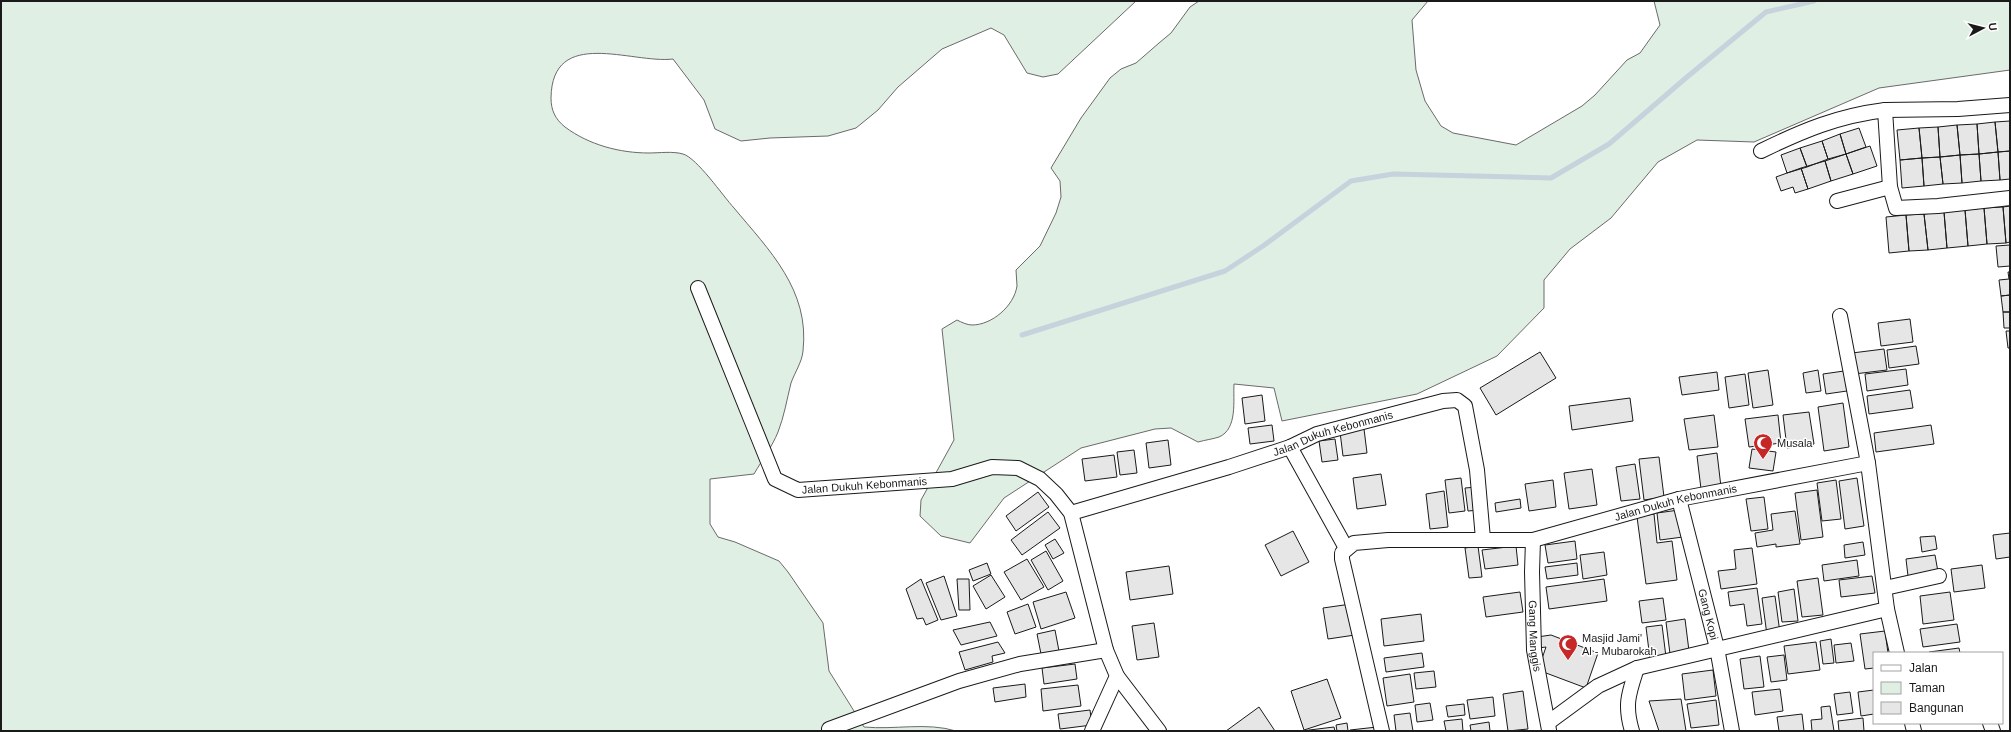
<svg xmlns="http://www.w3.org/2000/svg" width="2011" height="732" viewBox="0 0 2011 732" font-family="Arial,sans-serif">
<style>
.green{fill:#e0efe3;stroke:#6a6a6a}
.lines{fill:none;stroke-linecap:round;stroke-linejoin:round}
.stream{stroke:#c6d2dc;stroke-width:5}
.building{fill:#e6e6e6;stroke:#1a1a1a}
.minor-casing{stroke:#1a1a1a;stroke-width:16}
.minor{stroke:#fff;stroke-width:14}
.labels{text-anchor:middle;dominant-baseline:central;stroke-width:3;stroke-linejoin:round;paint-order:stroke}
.street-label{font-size:11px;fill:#1a1a1a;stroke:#fff}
.poi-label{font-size:11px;fill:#1a1a1a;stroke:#fff;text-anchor:start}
</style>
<rect width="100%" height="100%" fill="#fff"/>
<path class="green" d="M1,1H1136L1058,74L1043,77L1027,73L1004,35L991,28L942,49L898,87L878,110L856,128L828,136L770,138L741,141L715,129L704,100L673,59C632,64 552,26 551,98C551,110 555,119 565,127C589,145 620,153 649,153C659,153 673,151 683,154C697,158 723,196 734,208C769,250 810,290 803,351C802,362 795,372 791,383C787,399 784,417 778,432C772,447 762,460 754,474L710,479V524L718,537L735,542L779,561L788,572L823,623L829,671L864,727C894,730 927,722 956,731H1Z
M1199,1H1428L1412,20L1416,70L1425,101L1441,126L1453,133L1516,145L1582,106L1595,95L1627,60L1640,53L1660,25L1654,1H2010V70L1879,88L1754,142L1697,140L1658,162L1611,218L1570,249L1544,280V308L1497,356L1417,394L1282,421L1274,388L1234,384C1233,399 1238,429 1219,437C1213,439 1205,440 1198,442L1171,428L1155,429L1081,448L1004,498L970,543L941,536L920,516L921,500L954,440L942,329L957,320C961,322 967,325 972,325C992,325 1014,306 1017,286C1017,281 1016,275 1016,270L1040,246L1056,213L1061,197L1060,181L1051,168L1081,118L1110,78L1121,69L1136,63L1159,43L1171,33L1190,7Z"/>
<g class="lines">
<path class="stream" d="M1022,335L1225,271L1263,246L1351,181L1393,174L1551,178L1609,144L1687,77L1766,12L1814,1"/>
</g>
<path class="building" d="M2010,121V151L1998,152L1995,122Z
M1995,122L1998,152L1979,154L1977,124Z
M1977,124L1979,154L1960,155L1957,125Z
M1957,125L1960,155L1940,157L1938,127Z
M1938,127L1940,157L1922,158L1919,128Z
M1859,128L1866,147L1846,154L1840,134Z
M1919,128L1922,158L1900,160L1897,130Z
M1840,134L1846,154L1828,159L1822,141Z
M1822,141L1828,159L1807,167L1800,148Z
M1870,146L1877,166L1853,174L1846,154Z
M1800,148L1807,167L1787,173L1781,155Z
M2010,151V179L2000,180L1998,152Z
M1998,152L2000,180L1981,181L1979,154Z
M1846,154L1853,174L1831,181L1825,161Z
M1979,154L1981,181L1962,183L1960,155Z
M1960,155L1962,183L1943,184L1940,157Z
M1940,157L1943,184L1924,186L1922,158Z
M1922,158L1924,186L1902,188L1900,160Z
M1825,161L1831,181L1808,189L1801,168Z
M1801,168L1808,189L1795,193L1793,187L1781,191L1776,177Z
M2010,206V242L2006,243L2003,207Z
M2003,207L2006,243L1987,244L1984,208Z
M1984,208L1987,244L1968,246L1965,210Z
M1965,210L1968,246L1947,248L1944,212Z
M1944,212L1947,248L1928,250L1924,214Z
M1924,214L1928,250L1909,251L1906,215Z
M1906,215L1909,251L1889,253L1886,217Z
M2010,245V266L1998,267L1996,246Z
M2008,272H2010V295L2001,296L1999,280L2009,279Z
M2010,295V312H2003L2001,296Z
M2003,312H2010V328H2004Z
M1910,319L1913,342L1881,346L1878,323Z
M2006,331H2010V348H2008Z
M1916,346L1919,364L1889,368L1887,350Z
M1884,349L1887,370L1854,374L1852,353Z
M1540,352L1556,378L1496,415L1480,388Z
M1906,369L1908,385L1867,391L1865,374Z
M1768,370L1773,405L1753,408L1748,373Z
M1818,370L1821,391L1806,393L1803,373Z
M1844,371L1847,391L1826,394L1823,374Z
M1717,372L1719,390L1682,395L1679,377Z
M1745,374L1749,405L1729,408L1725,377Z
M1910,390L1913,408L1869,414L1867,396Z
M1262,395L1265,421L1245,424L1242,398Z
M1630,398L1633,421L1572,430L1569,406Z
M1843,403L1849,447L1824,451L1818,407Z
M1809,412L1814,444L1787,448L1783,415Z
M1714,415L1718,447L1689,450L1684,419Z
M1778,415L1781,443L1749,447L1745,419Z
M1272,425L1274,441L1250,444L1248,428Z
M1931,425L1934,444L1876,452L1874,433Z
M1364,429L1367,453L1343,456L1340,432Z
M1335,439L1338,460L1322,462L1319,441Z
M1168,440L1171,465L1149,468L1146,443Z
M1752,449L1776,452L1773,471L1749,468Z
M1134,450L1137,473L1120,475L1117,452Z
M1717,453L1721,487L1701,489L1697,456Z
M1114,455L1117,477L1085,481L1082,459Z
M1659,457L1664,497L1644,500L1639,459Z
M1635,464L1640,499L1621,501L1616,467Z
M1592,469L1597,505L1569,509L1564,473Z
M1381,474L1386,505L1357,509L1353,478Z
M1461,478L1465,511L1449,513L1445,480Z
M1857,478L1864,526L1845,529L1839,481Z
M1553,480L1556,507L1529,511L1525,484Z
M1836,480L1841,519L1822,521L1817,483Z
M1477,487L1480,510L1468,511L1465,488Z
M1817,490L1823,537L1801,540L1795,493Z
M1444,491L1448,527L1430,529L1426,494Z
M1038,492L1049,507L1016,531L1006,516Z
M1764,497L1768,529L1751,531L1746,499Z
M1520,499L1521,508L1496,512L1495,503Z
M1679,510L1683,537L1660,540L1657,513Z
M1795,511L1800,544L1776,547V544L1757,547L1755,533L1773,530L1771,514Z
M1048,512L1060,528L1022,555L1011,540Z
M1654,514L1657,543L1672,541L1677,580L1646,584L1637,517Z
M1293,531L1309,562L1281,576L1265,545Z
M2010,533V557L1996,559L1993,535Z
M1935,536L1937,549L1922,552L1920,537Z
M1055,539L1064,553L1053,559L1045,545Z
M1575,541L1577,559L1548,563L1545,545Z
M1863,542L1865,555L1845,558L1844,545Z
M1478,546L1482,577L1469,578L1465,548Z
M1516,546L1518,565L1485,569L1482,550Z
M1752,548L1757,584L1721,589L1718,571L1736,569L1734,550Z
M1046,551L1063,581L1048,590L1031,560Z
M1604,552L1607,575L1583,579L1580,555Z
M1935,555L1938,572L1908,576L1906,559Z
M1027,559L1044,587L1021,600L1004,572Z
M1857,560L1859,576L1824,581L1822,565Z
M987,563L991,574L973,581L969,570Z
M1577,563L1578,575L1547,579L1545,567Z
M1982,565L1985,588L1954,592L1951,569Z
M1169,566L1173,594L1130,600L1126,572Z
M991,575L1005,597L986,609L973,586Z
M944,576L957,616L941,620L926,583Z
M1872,576L1875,593L1841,597L1839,580Z
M1818,578L1823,615L1802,617L1797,581Z
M921,579L938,620L926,625L923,618L917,619L906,589Z
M957,579H969L970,610H959Z
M1604,579L1607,601L1549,609L1546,587Z
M1757,588L1762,624L1747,626L1744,604L1730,606L1728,592Z
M1794,589L1798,621L1782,622L1778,592Z
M1066,592L1075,618L1041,629L1033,602Z
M1520,592L1523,612L1486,617L1483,597Z
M1950,592L1954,620L1923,624L1920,596Z
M1775,596L1780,633L1767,635L1762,598Z
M1663,598L1666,620L1642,623L1639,601Z
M1028,604L1036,627L1015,634L1007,612Z
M1351,604L1355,635L1328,639L1323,608Z
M1421,614L1424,641L1384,646L1381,619Z
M1685,619L1689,651L1670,654L1666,622Z
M990,622L997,636L961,645L953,630Z
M1154,623L1159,657L1137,660L1132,626Z
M1957,624L1960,642L1923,647L1920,629Z
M1662,625L1666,657L1650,659L1646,627Z
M1055,630L1059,651L1041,654L1037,634Z
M1885,631L1888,653H1874V668L1865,669L1860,634Z
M1551,635L1598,653L1586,688L1538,670L1546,647L1538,648L1537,637Z
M1831,639L1834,663L1823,664L1820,641Z
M998,642L1005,653L992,656L993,662L965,670L959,652Z
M1816,642L1820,670L1788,674L1784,646Z
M1851,643L1854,661L1836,663L1834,645Z
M1959,648L1960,653H1929V652Z
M1422,653L1424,667L1386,672L1384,658Z
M1784,655L1787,680L1771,682L1767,657Z
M1760,656L1764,687L1744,689L1740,659Z
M1075,664L1077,679L1044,684L1042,668Z
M1713,670L1716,696L1685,700L1682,674Z
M1434,671L1436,687L1416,689L1414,673Z
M1410,674L1414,702L1387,706L1383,678Z
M1327,679L1341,718L1304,730L1291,691Z
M1025,684L1026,697L995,702L993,688Z
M1078,685L1081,706L1043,711L1041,689Z
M1780,689L1783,711L1755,715L1752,692Z
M1874,690V714L1861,716L1858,692Z
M1523,691L1528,729L1508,731L1503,694Z
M1850,692L1853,713L1837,715L1834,694Z
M1493,697L1495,716L1470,719L1467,700Z
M1681,699L1686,731H1659L1649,701Z
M1716,700L1719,725L1691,728L1687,704Z
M1430,703L1433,720L1417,722L1415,705Z
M1464,704L1465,715L1448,717L1446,706Z
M1830,706L1834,731H1812L1811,720L1822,719L1821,707Z
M1259,707L1275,731H1226Z
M1090,710L1092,725L1060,729L1058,714Z
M1410,713L1413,731H1396L1394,715Z
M1802,714L1804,731H1779L1777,717Z
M1863,718L1864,731H1839L1838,721Z
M1462,719L1463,731H1446L1444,721Z
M1489,722L1490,731H1471L1470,725Z
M1347,723L1348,731H1337L1336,725Z
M1334,727L1335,731H1301Z
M1377,727V731H1350V730Z"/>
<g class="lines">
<defs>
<g id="minor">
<path d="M1885,110L1958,109L2010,105"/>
<path d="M1761,151C1804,130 1838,116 1885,110L1890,187L1896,208L1938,206L2010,198"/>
<path d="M1837,201L1890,187"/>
<path id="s1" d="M698,288L775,479L798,490L952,479L992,467L1018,468L1040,479L1056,494L1071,513L1106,650L1117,676L1092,731"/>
<path d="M1840,316L1868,463L1887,609L1897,653"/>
<path d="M1290,447L1346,548"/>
<path id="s2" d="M1679,499L1717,648L1732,731"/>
<path id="s3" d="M1071,513L1229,467L1290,447L1317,434L1443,401L1457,400L1465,406L1477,470L1483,539"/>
<path id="s4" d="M1533,540L1532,572L1534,650L1549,730"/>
<path d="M1885,588L1939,576"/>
<path d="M1117,676L1159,731"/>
<path d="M1549,722L1598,686L1637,668L1887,609"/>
<path d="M1912,723L1914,731"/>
<path d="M1990,723L1993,731"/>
<path d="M829,729L959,681L1020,664L1106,650"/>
<path id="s5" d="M1382,731L1342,559V553L1354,543L1388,540H1533L1679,499L1868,463"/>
<path d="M1632,731C1624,704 1629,693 1637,668"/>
</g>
</defs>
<use href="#minor" class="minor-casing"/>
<use href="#minor" class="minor"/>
</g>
<defs>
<symbol id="mosque-pin" viewBox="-11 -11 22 30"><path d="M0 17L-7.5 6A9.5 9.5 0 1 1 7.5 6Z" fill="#c62828" stroke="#fff"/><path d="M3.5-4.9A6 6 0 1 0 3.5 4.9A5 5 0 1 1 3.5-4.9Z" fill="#fff"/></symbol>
</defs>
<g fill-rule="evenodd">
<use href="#mosque-pin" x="1752" y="432" width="22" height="30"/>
<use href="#mosque-pin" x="1557" y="633" width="22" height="30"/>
</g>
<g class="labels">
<g class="street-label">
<text stroke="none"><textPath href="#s3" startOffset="274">Jalan Dukuh Kebonmanis</textPath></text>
<text stroke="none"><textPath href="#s1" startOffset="298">Jalan Dukuh Kebonmanis</textPath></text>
<text stroke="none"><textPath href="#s5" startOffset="525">Jalan Dukuh Kebonmanis</textPath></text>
<text stroke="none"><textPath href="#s2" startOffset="119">Gang Kopi</textPath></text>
<text stroke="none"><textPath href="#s4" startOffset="96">Gang Manggis</textPath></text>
</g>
<g class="poi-label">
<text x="1777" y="443">Musala</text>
<text x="1582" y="638">Masjid Jami'<tspan x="1582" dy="13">Al - Mubarokah</tspan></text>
</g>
</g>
<rect width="2011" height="732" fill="none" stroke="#1a1a1a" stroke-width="4"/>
<rect x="1873" y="652" width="130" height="72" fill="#ffffff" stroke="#a3a3a3"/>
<rect x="1881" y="665" width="20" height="6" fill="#ffffff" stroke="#a3a3a3"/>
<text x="1909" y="672" font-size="12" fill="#1a1a1a">Jalan</text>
<rect x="1881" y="682" width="20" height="12" fill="#e0efe3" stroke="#a3a3a3"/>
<text x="1909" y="692" font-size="12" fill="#1a1a1a">Taman</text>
<rect x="1881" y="702" width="20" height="12" fill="#e6e6e6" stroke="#a3a3a3"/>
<text x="1909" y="712" font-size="12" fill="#1a1a1a">Bangunan</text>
<g transform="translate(1983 28) rotate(83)" stroke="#ffffff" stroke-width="3" paint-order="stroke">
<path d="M0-3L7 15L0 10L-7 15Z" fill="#1a1a1a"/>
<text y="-6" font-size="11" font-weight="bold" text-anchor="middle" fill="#1a1a1a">U</text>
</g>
</svg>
